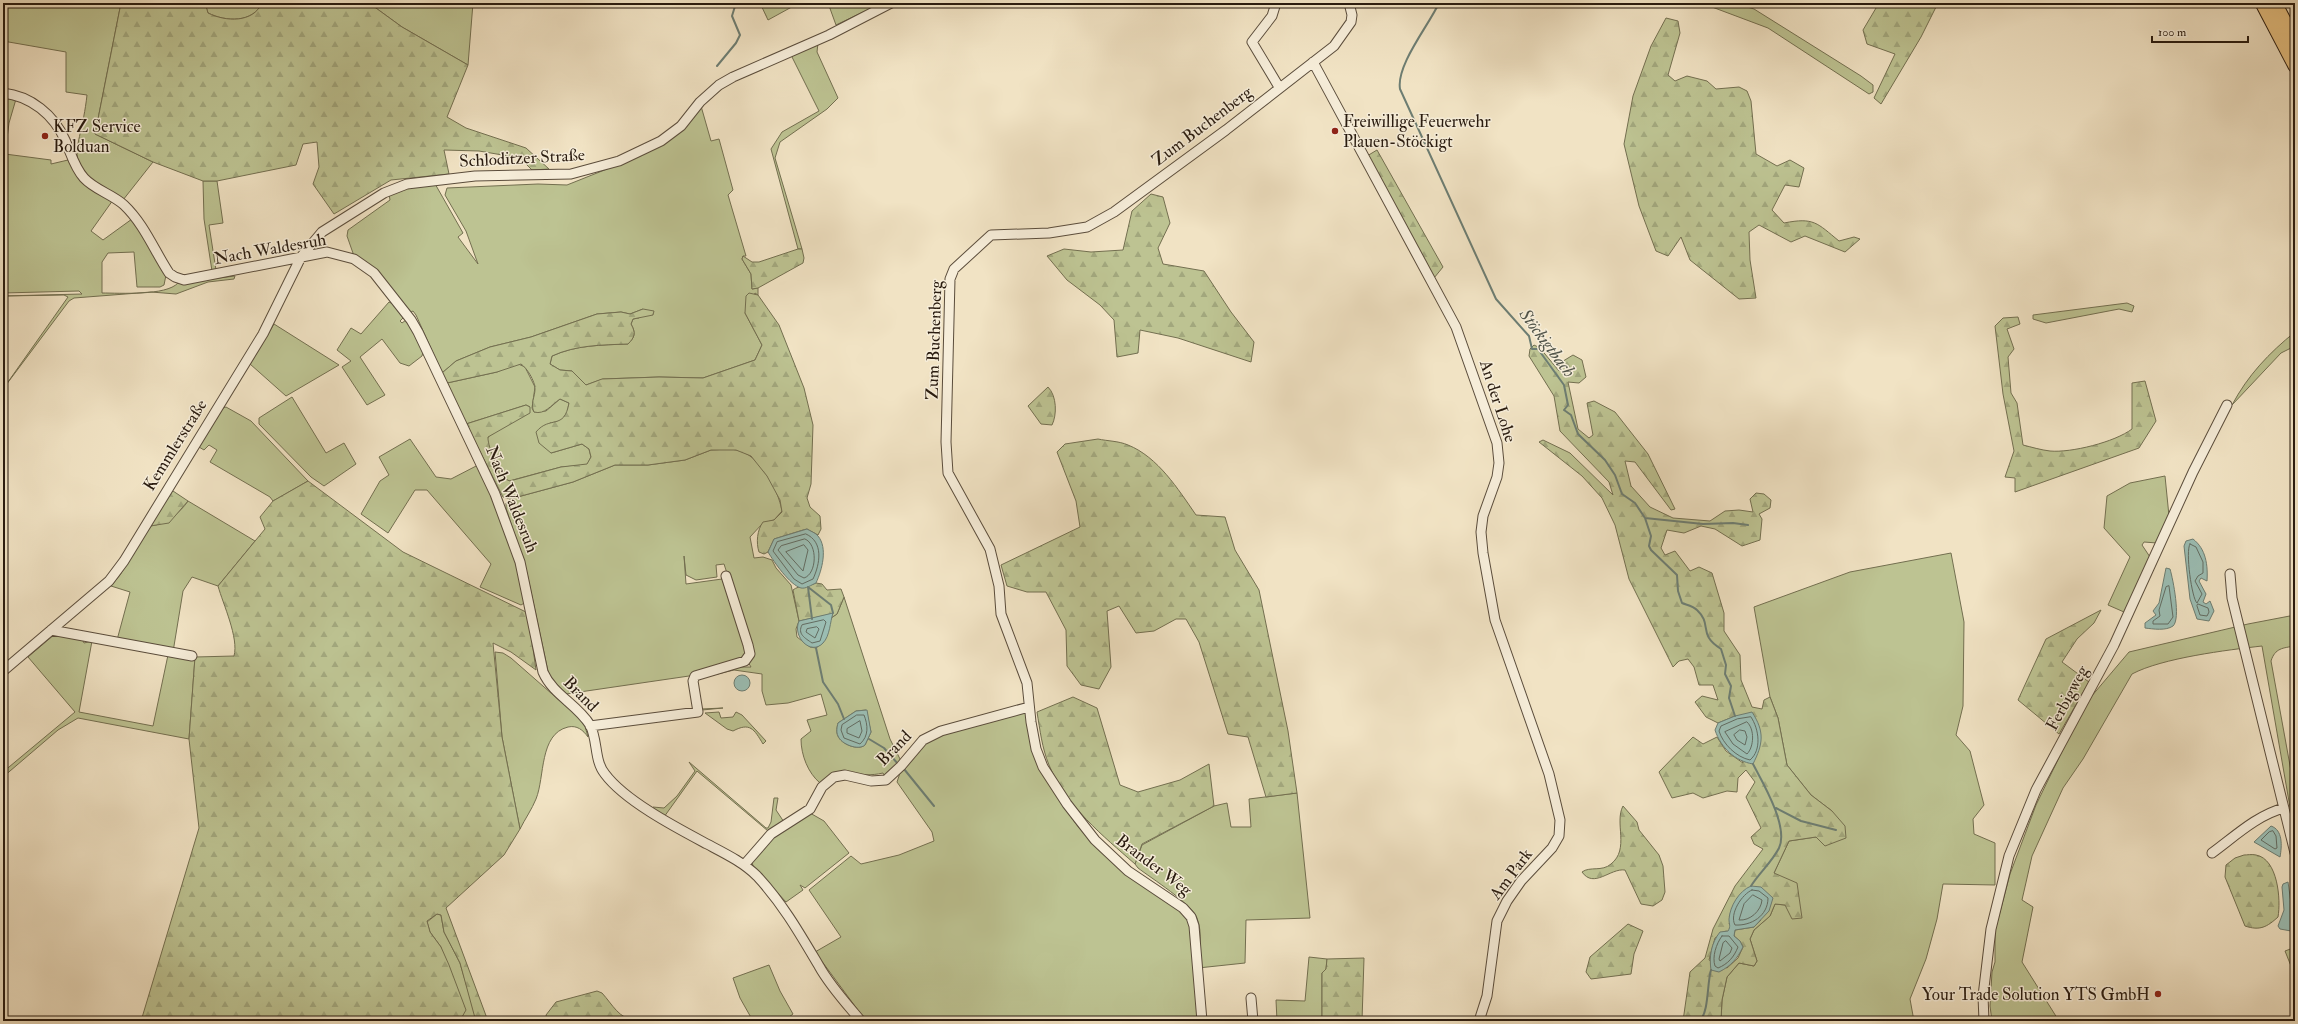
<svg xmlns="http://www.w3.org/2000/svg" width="2298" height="1024" viewBox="0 0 2298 1024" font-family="'IM FELL Double Pica',serif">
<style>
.green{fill:#bdc392;stroke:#736f50;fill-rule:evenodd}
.forest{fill:url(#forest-firs);stroke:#736f50;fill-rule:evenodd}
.water{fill:#9bbeb4;stroke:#6d7d72}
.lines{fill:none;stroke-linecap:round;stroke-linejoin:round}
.shore{stroke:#626c62;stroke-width:1}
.stream{stroke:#6d7d72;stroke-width:2}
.minor-casing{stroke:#5b4d3c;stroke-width:11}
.highway-casing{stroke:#291b0f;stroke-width:15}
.minor{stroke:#f6edd9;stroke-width:9}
.highway{stroke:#e8c282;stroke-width:13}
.poi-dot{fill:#8f2418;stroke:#f6edd9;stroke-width:1.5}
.labels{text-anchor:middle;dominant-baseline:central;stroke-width:3;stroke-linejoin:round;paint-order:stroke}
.poi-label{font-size:17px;fill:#291b0f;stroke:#f6edd9;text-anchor:start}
.street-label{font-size:17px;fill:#291b0f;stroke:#f6edd9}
.water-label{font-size:18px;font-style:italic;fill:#515449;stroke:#f6edd9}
</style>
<defs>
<pattern id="forest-firs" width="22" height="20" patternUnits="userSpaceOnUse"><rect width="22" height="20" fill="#bdc392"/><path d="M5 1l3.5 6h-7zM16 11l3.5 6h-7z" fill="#a2a77d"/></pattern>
</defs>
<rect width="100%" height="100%" fill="#f1e3c4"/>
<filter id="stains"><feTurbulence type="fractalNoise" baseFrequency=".005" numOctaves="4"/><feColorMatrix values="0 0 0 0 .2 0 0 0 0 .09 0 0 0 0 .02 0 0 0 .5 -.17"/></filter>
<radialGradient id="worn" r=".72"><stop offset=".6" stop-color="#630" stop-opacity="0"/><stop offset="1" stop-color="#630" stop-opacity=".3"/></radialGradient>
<path class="green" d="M3,3H121L95,134L153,162L123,200C56,161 80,159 87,95L66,92V52L3,41Z
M205,3H262C253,23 226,22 208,13Z
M369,3H473L468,65L402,27Z
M828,3H882L836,25Z
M1679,3H1734L1754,9L1861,76L1873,85V92L1869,94L1768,28L1712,7Z
M818,43L817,52L838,98L827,109L780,142L775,158L802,249H798L771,149L782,132L819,111L791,55Z
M3,95L16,99L9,123L5,154L51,160V164L68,160L74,171L113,200L91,231L103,240L132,219L166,275L164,285L160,287H137L134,252L108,253L102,262V293C120,293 166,296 178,283L235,276L234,279L208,282L176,294L151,292L74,298L69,301L3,389L68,297L64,295L3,296L82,294L79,291L3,293Z
M701,106L711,141L719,139L733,190L728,195L746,256H743L742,259L751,274L752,289L758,288V295L755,293L745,313L762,345L755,360L703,378L659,377L603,379L586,385L572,371L560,370L550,364L552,356C576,345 601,345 628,344C635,337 636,333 631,324L633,319L639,318L643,309L630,314L621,312L597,314L531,337L490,347L456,361L442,373L416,315L413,311L409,313L354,256L347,236L348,230L390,200L389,194L406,188L434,182L463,233L458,237L478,264L466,231L445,195L447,188L538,184L567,185L642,155Z
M203,181H217L223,223L209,225L216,270L212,271L204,219Z
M389,302L395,305L404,317L400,321L402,323L406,320L413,329L423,352L422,356L409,366L400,363L382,339L360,357L385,395L367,405L342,367L351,361L337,350L351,328L361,334Z
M2127,303L2134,306L2132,312L2119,309L2046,323L2033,319V315Z
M274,324L339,365L286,396L250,364Z
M2295,332V346L2281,353L2232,405C2248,375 2269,353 2295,332Z
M516,363L525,367L535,387L532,408L534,412L546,411L560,399L569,403L567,413L561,421L550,423L551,453L582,444L589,449L591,457L587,465L561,467L509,481L501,477L487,442L488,437L530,407L526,405L466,424L447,383L497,372Z
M292,397L326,453L344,443L356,464L324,486L311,477L259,424V418Z
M226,407L251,421L308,481L273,501L270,497L210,462L217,450L209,445L204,450L199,447L223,408Z
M410,439L436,477L451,479L480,464L495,503L494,505L499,511L516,557L526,602L521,605L480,587L491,564L427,490H415L388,533L361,514L380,481L389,475L379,457Z
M711,450C718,450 728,448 736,450C760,454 778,489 782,511L774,520L763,523L750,537L754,558L763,557L772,560L776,568L791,585L799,621L796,629L797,637L810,647L816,648L823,643L831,618L837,614L844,597L890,739L901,761L885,777L883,773C859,779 841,766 820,783C808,773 801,755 801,739L811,731L807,720L827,715L821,694L788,703L766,705L762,691V674L734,670L697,679L701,709L723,708L702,710L700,709L695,682L697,677L735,667H751L748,662L754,657L724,564L716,565L717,577L696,580L686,575L684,556L686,584L722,579L748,653L745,660L739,664L698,672L689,676L566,694L549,676L527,573L506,508V503L510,499L573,482L615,465H648L685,460ZM866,710L871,732L865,745C858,751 841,744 838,736C836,732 837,727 838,723L856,711Z
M2165,476L2169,516L2157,543L2144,542L2142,545L2150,557L2124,612L2108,605L2130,557L2104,528L2107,496L2130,483Z
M188,501L255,541L218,586L192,577L183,591L173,652L117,640L130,592L111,586L120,575L150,526C165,525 180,513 188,501Z
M1951,553L1964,622L1963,706L1956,735L1970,751L1984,805L1973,819L1974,834L1995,843V885L1943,884L1937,919L1926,959L1910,999L1914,1021H1721L1722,1000L1727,977L1739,963L1754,966L1757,961L1750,939L1754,930L1770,916L1775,904L1785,905L1774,873L1789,841L1816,837L1832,811L1811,795L1787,765L1778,718L1770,697L1754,607L1850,572Z
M2295,615V646C2283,648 2275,648 2271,661L2295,793V836L2262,646C2227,650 2162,658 2132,674L2083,759L2063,788L2032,856L2022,900L2033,907L2022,962L2059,1021H1992L1990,1006L1992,972L1995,962V931L2010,874L2036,805L2085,704L2129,652L2248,624Z
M55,634L82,639L84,643L92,641L79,712L153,726L168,655L195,657L189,739L78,718L58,730L3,777V772L75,712L28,657Z
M495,652L503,653L511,658L576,715L585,726L588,737C583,730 577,725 568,727C539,734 545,777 536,799C532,809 525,819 520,829L502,737Z
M1023,711L1027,714L1030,733L1066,810L1079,828L1101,851L1189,917L1192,928L1198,1021H866L815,952L841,937L809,890L851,856L861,864L899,855L934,841L932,832L897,782L903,764L932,738Z
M719,712L721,718L733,717L736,712L742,715L766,741L763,744C754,729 750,722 733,731L727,729L705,713Z
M689,762L766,828H768L771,822L774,798H778L776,810L784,822L768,831L697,771L664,817L652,809L653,807L664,808L677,796L695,771Z
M1297,793L1310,918L1246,920L1245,963L1198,968C1199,952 1203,933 1197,918C1192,904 1151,878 1138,868L1135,864L1142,845L1214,806L1227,803L1231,827H1251L1249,799Z
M810,813L824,821L849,853L805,888L800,885L803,890L786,902L753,866L752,862L775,833Z
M437,914L441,915L444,932L460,963L477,1021H455L441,947L430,932L427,922Z
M2293,948L2295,950V1021L2291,966L2285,951Z
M1309,957L1327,959L1326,969L1322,973V1021H1277L1276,1000L1305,1001Z
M769,965L780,991L793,1014L784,1021H753L740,998L733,978Z"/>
<path class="forest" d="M121,3H205L208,13C226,22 253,23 262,3H369L402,27L468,65L447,117L466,128L526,148L549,169L532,170L520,158L479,151L444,150L449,174L391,180L334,214L313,184L319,167L317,142L303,144L296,165L217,181H203L153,162L95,134Z
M760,3H799L768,20Z
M1879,3H1938L1921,37L1881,104L1874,98L1895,54L1867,44L1863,30Z
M1666,18L1678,21L1680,33L1668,75L1675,81L1687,76L1707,81L1716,89L1739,87L1747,91L1751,101L1756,154L1777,166L1790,160L1804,168L1799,187L1785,185L1772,210L1784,223C1814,217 1817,223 1839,241L1854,237L1860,239L1845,252L1805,236L1791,242L1759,225L1749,232L1750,260L1756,298L1739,299L1690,260L1681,237L1668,256L1656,251L1639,206L1624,144L1633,96L1651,46Z
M1377,150L1443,267L1434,278L1367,156Z
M1151,194L1163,197L1170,223L1158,248L1163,264L1204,271L1231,312L1254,342L1251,362L1178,338L1140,330L1138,353L1117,357L1114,320L1100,305L1067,280L1047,256L1064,249L1091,252L1123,250L1132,211Z
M798,249H802L804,258L803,263L758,288L752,289L751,274L742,259L743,256L752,262H759Z
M749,293L758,295L779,325L804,388L813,425L811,484L807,498L810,507L820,516L821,529L818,535L807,529L803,530L774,539L768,552L764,554L759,552C756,543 757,530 763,522L774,520L782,512L780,500L767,476L751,456L736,450H711L685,460L648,465H615L573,482L510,499L503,497L466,424L526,405L530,407V413L488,437C487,442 497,472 501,476C503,478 507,480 510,481L561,467L587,464L591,457L589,449L582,444L551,453L539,443L536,432C550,415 564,431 569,403L560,399C551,405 545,415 534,412C530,404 535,397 535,389C535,381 527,368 521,364L497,372L447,383L442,373L456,361L490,347L531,337L597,314L621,312L630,314L643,309L654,311L653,315L633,319L631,324C636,333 635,337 628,344C601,345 576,345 552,356L550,364L560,370L572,371L586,385L602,379L659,377L703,378L755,360L762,345L745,313L746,296Z
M2018,317L2020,324L2007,329L2014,349L2008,357L2011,393L2017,403L2023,445C2031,447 2041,450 2050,451C2071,453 2115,442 2132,429V383L2145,381L2156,421L2139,448L2015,492V478L2005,477L2014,451L2003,394L1995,326L2003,318Z
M1534,345L1540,348L1559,371L1560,363L1573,355L1582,360L1586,377L1579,383L1568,382L1578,429L1589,438L1593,435L1587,403L1594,401L1615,412L1648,454L1675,509L1671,510L1635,462L1625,461L1631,486L1650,507L1673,518L1710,521L1725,511L1739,510L1753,512L1750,499L1756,493L1764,494L1771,500L1770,508L1759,514L1762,519L1760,540L1742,546L1715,529L1701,526L1684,533L1667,530L1661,548L1665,555L1675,551L1690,571L1699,567L1712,573L1724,613V631L1740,655L1741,680L1752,707L1762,709L1764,700L1770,697L1778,718L1787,765L1811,795L1832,811L1845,826L1846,838L1825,846L1816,837L1789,841L1774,873L1797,883L1802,918L1792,919L1785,905L1775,904L1770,916L1754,930L1750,939L1757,961L1754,966L1739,963L1727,977L1722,1000L1721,1021H1683L1690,972L1705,958L1713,929L1735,886L1763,849L1754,844L1751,837L1761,828L1746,797L1755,782L1746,770L1738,778L1737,792L1727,791L1703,798L1693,793L1672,798L1659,772L1693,737L1703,744L1717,737L1726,751L1743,763L1735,716L1718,723L1706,717L1695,702L1702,696L1718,700L1713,685H1699L1694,667L1688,659L1679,661L1673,667L1629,579L1615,525L1602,498L1582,476L1539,442L1543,440L1570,453L1613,495L1609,482L1560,431L1554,396L1529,356L1530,349ZM1761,920L1754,927L1735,930L1734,936L1740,941L1743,947L1738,958L1727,968L1709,960L1715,938L1726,931L1728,932L1731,927L1729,923Z
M1048,387C1057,396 1057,415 1052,425L1041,424L1028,406Z
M1098,439C1107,441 1119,441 1128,445C1158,457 1178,489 1196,515L1225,517L1235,550L1259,590L1288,731L1297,793L1266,797L1248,737L1228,734L1199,642L1186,619H1176L1154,631L1136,633L1119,606L1107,611L1111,667L1099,689L1081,685L1067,666L1066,630L1046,592H1027L1007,586L1001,565L1080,527L1076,501L1057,452L1065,444Z
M308,481L403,552L528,613L536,670L511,652L493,643L502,737L520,829L504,855L446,908L488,1021H477L475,1018L460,963L444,932L441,915L437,914L427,921L430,932L441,947L449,965L466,1010L462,1017L455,1021H141L199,828L189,739L195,657L234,656C239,638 223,604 218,586L265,529L260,517L273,501Z
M173,491L188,501L169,523L150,526L168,494Z
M816,583L822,584L827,590L841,589L844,597L837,614L831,618L832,614L799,621L793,590C799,585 808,587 816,583Z
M2101,610L2094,623L2077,639L2062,662L2089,682L2059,734L2018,700L2046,639Z
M1073,697L1097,708L1120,785L1138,792L1180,780L1209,764L1214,806L1142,844L1135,864C1103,836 1066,806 1049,765C1042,748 1040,730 1037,712Z
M1623,806L1637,822L1639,830L1659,855L1663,866L1665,892L1662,900L1653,906L1641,904L1625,870C1610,868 1594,889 1582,872C1590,866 1602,872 1611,864C1630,849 1614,823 1623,806Z
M2244,855C2247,855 2252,854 2256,855C2278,859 2281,900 2278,917C2267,927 2260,931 2245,926L2225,877L2226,865L2235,858Z
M1628,924L1643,931L1634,954L1631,974L1591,979L1586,972L1590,957Z
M1364,958L1362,1021H1322V973L1326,969L1327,959Z
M597,991L602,993C613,1005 618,1018 636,1021H547L546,1015L556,1002Z"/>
<path class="water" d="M807,529C810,531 816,533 818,536C828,548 822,570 816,583C811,585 806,589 801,588C790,585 774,562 768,552L774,539Z
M2193,539C2206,549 2208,565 2207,581L2201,578L2199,581L2206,594L2203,602L2206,604L2210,601L2214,611L2209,621L2197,619L2190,599L2184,546L2186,541Z
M2166,568L2170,569C2173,579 2181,619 2173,626C2166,631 2153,629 2145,628V623L2156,615L2153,611L2159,603Z
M833,613C830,622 830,636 823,643C811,656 792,637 799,621Z
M734 683a8 8 0 1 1 16 0a8 8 0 1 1-16 0Z
M867,710L871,732L865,745C858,751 841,744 838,736C836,732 837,727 838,723L856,711Z
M1752,712C1765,732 1763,744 1753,764C1735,761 1721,748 1715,730L1718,723L1735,716Z
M2271,826C2283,830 2282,846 2280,857L2254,842Z
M2288,882L2293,917L2291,931L2280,929L2278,926L2284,910L2282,887L2283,884Z
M1751,886L1761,887L1773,898L1769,911L1754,927L1735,930L1734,936L1740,941L1743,947C1737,959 1731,966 1719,972L1711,970C1709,957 1711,943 1720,932L1728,931C1731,926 1729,925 1729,919C1730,906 1739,891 1751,886Z"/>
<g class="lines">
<path class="shore" d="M806,534C824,542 820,564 813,579L802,584L794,579L773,551L777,542Z
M805,539C818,544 817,574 804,578L798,575L778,550L781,546Z
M2190,544L2196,547L2203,562V573L2198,576L2195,581L2202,594L2197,603C2192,599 2185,551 2190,544Z
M804,545L808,550L803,571L786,552Z
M2169,586L2173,617L2168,624H2153V621L2160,616L2159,610L2166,587Z
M2198,604L2208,608L2209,612L2207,616L2200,615L2197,606Z
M824,620L826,622L820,641L812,643C805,638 797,634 802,625Z
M817,627L819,629L815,638L806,632L807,629Z
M857,715H864C868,725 869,736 860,744L844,738L841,730L842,725Z
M1751,717C1759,729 1762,750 1750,760C1736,757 1723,744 1719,731L1721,726L1737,719Z
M860,721L862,731L859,738L847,733V729Z
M1747,722C1755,729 1754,747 1747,754L1733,744L1725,732Z
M1740,730L1745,731L1747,737L1745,745L1737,740L1734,735Z
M2273,831L2276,836L2277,848L2275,849L2261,840L2269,832Z
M1752,890L1759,891L1768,898C1768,916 1751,926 1735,925C1729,914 1742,894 1752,890Z
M1753,895L1762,900C1761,911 1750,921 1739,920L1744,904Z
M1722,936H1729L1738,947C1734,957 1728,964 1718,968L1715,966C1712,957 1716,944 1722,936Z
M1726,941L1732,948L1730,953L1720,961L1719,959L1723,943Z"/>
<path class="stream" d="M1439,3C1429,25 1396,65 1400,89L1496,299L1529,336L1532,349H1538L1564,385L1568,405L1564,410L1571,415L1578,434L1605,460L1615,475L1622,494L1635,503L1645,518L1651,536L1649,546L1651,550L1677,575L1678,591L1682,603C1687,605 1693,606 1697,610C1713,625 1697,634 1721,649L1726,665L1725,674L1731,686L1729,698L1735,716
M717,66L736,43L740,35L732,16L736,3
M1645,518L1703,524L1733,523L1748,525
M808,587L831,605L833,613
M808,587L812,619
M816,648L823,682L838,704L844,719
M869,739L884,748L898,764
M904,769L934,806
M1776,808L1801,821L1836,830
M1751,886C1759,873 1772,862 1779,848C1789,827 1763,783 1753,764
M1700,1021C1709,1011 1707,983 1711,970"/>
<defs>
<path id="minor" d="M1276,3L1272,16L1252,42L1279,87
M1313,62L1456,327L1497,443L1499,463L1497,477L1483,516L1481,532L1483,553L1495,620L1549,774L1560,820L1559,836L1552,848L1521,881L1507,901L1497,921L1487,996L1479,1021
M3,93C31,96 54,115 65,140C71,153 74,167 84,178C95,190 112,194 124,205C144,224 154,250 169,273L175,277L184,280L327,252L354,259L374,273L411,320L418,332L495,494L520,562L543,672C553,695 577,704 590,725C598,740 594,761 605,774C625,801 677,828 707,844C724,853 743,862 757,876C783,904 800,934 819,966C830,986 846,1003 861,1021
M2230,574L2232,598L2295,853
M51,630L192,656
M3,671L109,581L124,561L263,334L301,257L322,232L384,193L407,184L475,176L571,174L619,161L661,141L681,126L700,102L719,85L733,77L829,35L891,3
M590,726L698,712L693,681L695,676L745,661L750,654L748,645L726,576
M2212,853C2234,837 2257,815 2284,808
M744,865L771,834L810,809L822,787L834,777L845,775L871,781L886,780L901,766L923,740L941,731L1029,707
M1251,998L1253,1021
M1202,1021L1194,926L1191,917L1183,908L1128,871L1095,840L1067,804L1043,767L1036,749L1031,722L1027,683L1001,614L999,586L990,549L948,473L946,442L950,279L954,269L991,235L1049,233L1087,227L1114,212L1226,130L1334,46L1351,22L1352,15L1349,3
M1984,1021L1983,996L1991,929L2009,856L2036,790L2114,645L2193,472L2227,405"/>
<path id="highway" d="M2262,3L2295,66
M2275,3L2295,41"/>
</defs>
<use href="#minor" class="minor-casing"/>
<use href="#highway" class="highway-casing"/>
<use href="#minor" class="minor"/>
<use href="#highway" class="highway"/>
</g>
<g class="poi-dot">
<circle cx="1335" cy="131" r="4"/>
<circle cx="45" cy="136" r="4"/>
<circle cx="2158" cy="994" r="4"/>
</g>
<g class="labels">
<g class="poi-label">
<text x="1343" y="121">Freiwillige Feuerwehr<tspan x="1343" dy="20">Plauen-Stöckigt</tspan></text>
<text x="53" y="126">KFZ Service<tspan x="53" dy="20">Bolduan</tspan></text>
<text x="2150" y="994" text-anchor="end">Your Trade Solution YTS GmbH</text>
</g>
<g class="street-label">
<text transform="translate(1202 126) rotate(-37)">Zum Buchenberg</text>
<text transform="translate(522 158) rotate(-3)">Schloditzer Straße</text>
<text transform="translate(270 249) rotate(-10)">Nach Waldesruh</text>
<text transform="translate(934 340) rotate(-88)">Zum Buchenberg</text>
<text transform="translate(1498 401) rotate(72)">An der Lohe</text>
<text transform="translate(175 445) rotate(-58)">Kemmlerstraße</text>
<text transform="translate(512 499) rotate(68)">Nach Waldesruh</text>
<text transform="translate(581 694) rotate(45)">Brand</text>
<text transform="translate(2067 698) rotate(-62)">Ferbigweg</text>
<text transform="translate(894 748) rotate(-46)">Brand</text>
<text transform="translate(1154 865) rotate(37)">Brander Weg</text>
<text transform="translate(1511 874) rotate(-53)">Am Park</text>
</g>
<g class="water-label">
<text transform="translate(1547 343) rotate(53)">Stöckigtbach</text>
</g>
</g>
<rect width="2298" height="1024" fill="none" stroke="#f1e3c4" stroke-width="16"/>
<rect x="4" y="4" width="2290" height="1016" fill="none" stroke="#291b0f" stroke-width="2"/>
<rect x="8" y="8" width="2282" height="1008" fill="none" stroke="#291b0f"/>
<path d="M2152 36v6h96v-6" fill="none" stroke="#291b0f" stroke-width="2"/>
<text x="2158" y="36" font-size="12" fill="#291b0f" stroke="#f6edd9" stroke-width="3" paint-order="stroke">100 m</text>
<rect width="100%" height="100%" filter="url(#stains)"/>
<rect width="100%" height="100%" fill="url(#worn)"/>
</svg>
